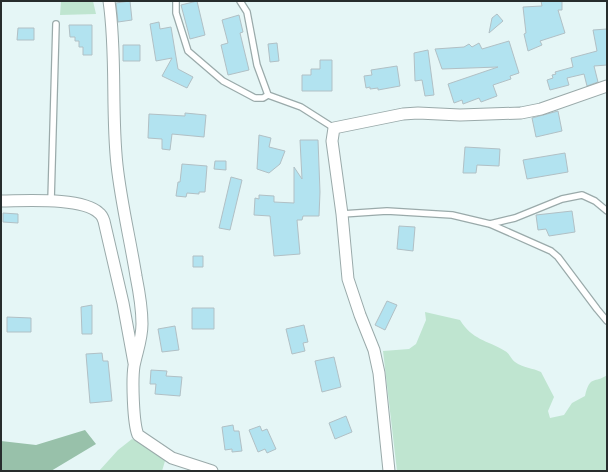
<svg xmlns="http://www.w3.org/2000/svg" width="608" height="472" viewBox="0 0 608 472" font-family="Quicksand,sans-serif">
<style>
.green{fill:#bfe5d0}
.forest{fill:#98c1aa}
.building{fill:#b2e3f0;stroke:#b1c0c5}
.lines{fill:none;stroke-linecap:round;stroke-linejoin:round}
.lane-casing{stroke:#9aaaaa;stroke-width:8}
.street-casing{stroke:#9aaaaa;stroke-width:13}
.lane{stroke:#fff;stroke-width:5.5}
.street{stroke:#fff;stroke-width:11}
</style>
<rect width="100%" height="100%" fill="#e5f6f6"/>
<path class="green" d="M61,1H93L96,14L60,15Z
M425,312L460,320C472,340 487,340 505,351C510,354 511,359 515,362C523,368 533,368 541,372L554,397L548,411L550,418L564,415L572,403L585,396C590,374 595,384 607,375V471H397L383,351L409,349L416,344L426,320Z
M132,439L140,443L165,461L162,471H99L118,450Z"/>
<path class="forest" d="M85,430L96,444L51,471H1V441L36,445Z"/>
<path class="building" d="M130,1L132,20L118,22L116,3Z
M197,1L205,35L190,39L181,5Z
M541,1H562V10H558L565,33L540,41L542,45L528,51L524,34L526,33L523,7L542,6Z
M497,14L503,21L489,33L492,18Z
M239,15L243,32L240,33L249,70L228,75L221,45L228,43L222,20Z
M159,22L160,29L171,27L178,69L193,77L187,88L162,76L172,58L156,61L150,24Z
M69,25H92V55H83V47H79V41H75V37H70Z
M18,28H34V40H17Z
M607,29V65L594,66L598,82L587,86L584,74L567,78L569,85L550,90L547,80L553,78L552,75L556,74L555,72L573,67L571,58L597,51L593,30Z
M509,41L519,73L510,76L511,79L493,85L497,96L481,102L479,98L463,104L462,100L454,103L448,84L498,67L442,69L435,49L464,47L469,44L472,47L479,43L482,49Z
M277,43L279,61L270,62L268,44Z
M123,45H140V61H123Z
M428,50L434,95L425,96L422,80L415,81L414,53Z
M320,60H332V91H302V75H311V69H320Z
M397,66L400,86L378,90V88L370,89V87L366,88L364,76L372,75L371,70Z
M558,111L562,131L536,137L532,118Z
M185,113L206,115L204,137L172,134L170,150L162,149V139L148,138L149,114L185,116Z
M259,135L271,138L269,147L285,151L280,164L269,173L257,169Z
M300,140H318L320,192L319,216H303L302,220H297L300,254L274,256L270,216L254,215L255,198L259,199V195L274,196V202L294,203V167L302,179Z
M465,147L500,149L499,166L477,165L476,173H463Z
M565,153L568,172L527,179L523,160Z
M215,161H226V170L214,169Z
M182,164L207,166L205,192H199V194L187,193L186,197L176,196L178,182H180Z
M231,177L242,180L230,230L219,228Z
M572,211L575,232L549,236L546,229L538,230L536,215Z
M3,213L18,214V223L3,222Z
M399,226L415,227L413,251L397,249Z
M193,256H203V267H193Z
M387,301L397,305L385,330L375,325Z
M92,305V334H82L81,307Z
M192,308H214V329H192Z
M7,317L31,318V332H7Z
M304,325L308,342L303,343L305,351L292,354L286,329Z
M175,326L179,350L162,352L158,329Z
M102,353L103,361H108L112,401L90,403L86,354Z
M334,357L341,387L322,392L315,361Z
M151,370L167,371L166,376L182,377L180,396L155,394L156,384H150Z
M346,416L352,432L335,439L329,423Z
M233,425L234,431H239L242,451L232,452V449L225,450L222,427Z
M260,426L262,431L267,429L276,449L267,453L265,449L258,452L249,430Z"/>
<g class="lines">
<defs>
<path id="lane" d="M176,1V13L188,51L223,81L240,90L255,98H263L268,95
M240,1L247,12L257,65L268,95L301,107L334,128
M51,201L56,24
M342,214L387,211L452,215L490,224L551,251L558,257L597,309L607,321
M490,224L515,218L562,199L582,195L595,201L607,211"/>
<path id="street" d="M109,1C117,55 111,111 117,165C121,202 130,239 136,276C139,291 142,308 142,324C142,339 137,351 134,366C132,379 133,423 138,435L172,458L212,471
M1,201C25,201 82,197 99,213C102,215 103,218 104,221L123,303L134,363
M389,471L379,373L374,350L360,315L348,279L342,214L332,141L334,128L403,114L418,113L460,115L521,113L541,109L607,86"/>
</defs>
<use href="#lane" class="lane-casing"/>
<use href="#street" class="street-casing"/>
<use href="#lane" class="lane"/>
<use href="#street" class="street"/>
</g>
<rect width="608" height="472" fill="none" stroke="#272d2d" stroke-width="4"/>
</svg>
